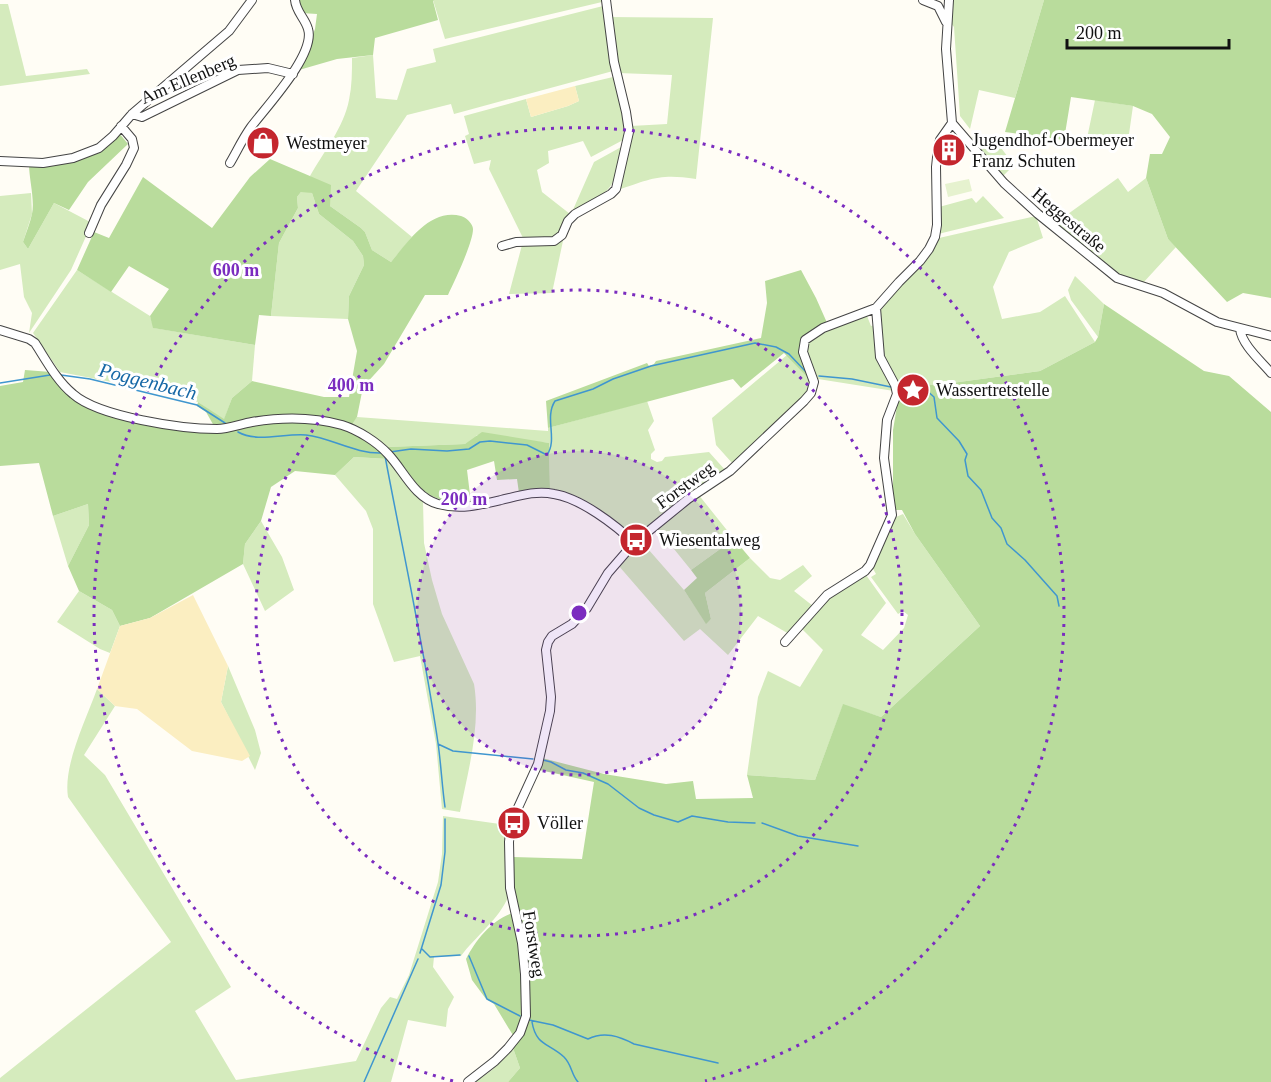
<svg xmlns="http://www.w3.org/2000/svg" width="1271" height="1082" viewBox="0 0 1271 1082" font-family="'Times New Roman',serif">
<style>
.green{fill:#d5ebbd}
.forest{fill:#b9dc9c}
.sand{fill:#fbeec1}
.pitch{fill:#e6f2cf}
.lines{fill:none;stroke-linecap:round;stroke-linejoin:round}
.stream{stroke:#3f96cf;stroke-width:1.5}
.minor-casing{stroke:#444;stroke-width:10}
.minor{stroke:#fff;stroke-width:8}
.ring{fill:none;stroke:#7b2cbf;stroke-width:3;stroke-dasharray:3 6}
.labels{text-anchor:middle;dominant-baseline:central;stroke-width:6;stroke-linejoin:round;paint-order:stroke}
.street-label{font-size:18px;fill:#111;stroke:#fff}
.poi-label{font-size:18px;fill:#111;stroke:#fff;text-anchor:start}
.water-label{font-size:20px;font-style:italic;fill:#1768a6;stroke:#fff}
.centre{fill:#7b2cbf;stroke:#fff;stroke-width:3}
.ring-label{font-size:18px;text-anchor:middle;font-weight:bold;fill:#7b2cbf;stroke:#fff;stroke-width:6;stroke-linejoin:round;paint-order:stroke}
</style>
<rect width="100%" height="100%" fill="#fffdf5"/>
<path class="green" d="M433,0H603L602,2L445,39Z
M953,0H1044L1015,98L979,90L970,129L960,116L954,27L950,22Z
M0,4H8L26,76L87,69L90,74L0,86Z
M603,6L604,7L613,71L454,114L451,104L407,115L356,191L412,237L391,262L372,250L365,232L361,228L330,206L310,176C323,153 344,127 349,100C352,86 352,72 352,58L373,55L376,98L397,100L407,69L436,62L433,49Z
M610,17L713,18L696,179C660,173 651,179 617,190L631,126L667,124L672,75L618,73Z
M613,77L616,78L626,132L625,139L591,157L583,141L548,151L549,163L537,170L542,192L570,214L560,233L553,239L523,238L489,169L491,160L474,164L465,136L469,134L464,116L526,99L531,117L568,106L579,101L575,86Z
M1095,100L1133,106L1127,148L1086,143Z
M975,134L992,136L1014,165L1003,176L972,138Z
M623,146C612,193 614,189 572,212L594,162Z
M1118,178L1128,192L1146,178L1168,239L1176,247L1143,283L1115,273L1054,224Z
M307,191L312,193L319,214L353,241L363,256L364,265L349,296L348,319L271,316L279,243L298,208L297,197L301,192Z
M31,193L32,214L23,242L28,249L54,203L92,223L71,270L29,333L32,313L24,297L20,264L0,270V196Z
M983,196L1004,218L938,234L939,207L972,198L976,203Z
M1036,216L1043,238L1009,252L993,287L1002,319L1040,312L1065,296L1095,342L1040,371L937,385L896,382C887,365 882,352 881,333C881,327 879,321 880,315C881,298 910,277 922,265C930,257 935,248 939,238Z
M564,236L552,293L509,294L522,245Z
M77,270L150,316L154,328L255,345L252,381L232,398L224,420L198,402L133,386L60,372L33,333Z
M1075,276L1104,304L1098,337L1071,300L1068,290Z
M867,316L871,326L875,325L877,351L880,366L894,391L818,379L807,352L806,343L817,334Z
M787,355L811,381L809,391L733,464L716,445L712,418Z
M647,401L654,421L648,430L655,450L651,454V459L657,462L662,461L665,457L709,452L726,471L635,539L626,531L565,493L550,489L549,443L477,435L473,441L465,444L387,447L351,424L357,417L548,431V428Z
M354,457L388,459L423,501L424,543L432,580L442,614L474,684C481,726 468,771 460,812L442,809L436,744L420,656L394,662L373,604V529L366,511L335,475Z
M698,494L734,539L691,570L657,528Z
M88,504L89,525L68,566L53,516Z
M903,514L915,534L980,626L881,717L843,705L815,780L747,775L758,697L768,671L800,687L823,650L800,627L827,597L866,575L886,603L861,635L883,650L904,628L908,615L903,611L898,614L871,577L876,574L872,567L896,517Z
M261,521L282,557L294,590L265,611L243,564L245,544Z
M641,541L684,590L706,623L711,619L705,593L750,558L770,578L780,580L803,565L812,576L794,591L813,606L789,634L758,616L728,655L700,629L684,641L618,565Z
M79,591L112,610L120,626L110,653L100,649L57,622Z
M228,666L255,730L261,753L255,770L221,702Z
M97,689L115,706L84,755L105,775L231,987L195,1011L236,1080L356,1061L381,1008L390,997L397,999L409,975L438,882L442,854L443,816L507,825L508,897C500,918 475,937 461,956L434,957L433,967L454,997L448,1009L446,1027L408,1020L391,1082H0V1078L171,942L68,797C63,765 86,720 97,689Z
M513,1048L520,1068L508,1082H475L492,1070Z"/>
<path class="forest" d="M297,0H434L433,1L438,20L375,38L373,55L337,59L299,70L315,29L317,14L301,13Z
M1044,0H1271V298L1243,293L1227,302L1168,239L1146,178L1150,154H1162L1170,137L1152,114L1133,106L1071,97L1064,140L1005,132Z
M119,133L128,144L88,182L69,210L54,203L28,249L23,242C26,233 30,223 32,214C35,200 29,179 29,164L74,161Z
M270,159L331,185L330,206L361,228L365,232L372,250L391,262C408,242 430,208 461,216C466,217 473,224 473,229C473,243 454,282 448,295H425L384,364L363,387L357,417L348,430L376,448L388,459L354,457L335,475L295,471L271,487L261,521L245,544L243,564L150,618L120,626L112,610L79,591L68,566L89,525L88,504L53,516L39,463L0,466V386L23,382L25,370L51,372L62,387L119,417L214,426L206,412L197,406L198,402L224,419L232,398L252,381L324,397H349L357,351L348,319L349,296L364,265L363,256L353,241L319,214L312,193L301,192L297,197L298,208L279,243L271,316L259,315L255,345L153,328L150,316L169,289L129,266L111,292L77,270L94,232L109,238L143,177L212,228L250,177Z
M801,270L816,298L828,325L804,339L811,381L784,353L741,388L733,379L548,428L546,401L647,363L649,366L654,364L656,361L761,338L767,303L765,281Z
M1104,304L1204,371L1229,376L1271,412V1082H508L520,1068L513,1048L514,1037L494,1004L486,999L472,980L466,959C476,939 495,916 517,912L513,893V857L582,859L594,782L540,770L542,758L604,774L666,784L693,781L696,799L753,798L747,775L815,780L843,704L881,717L980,626L915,534L902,510H893V430L900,388L896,382L937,385L1040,371L1095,342L1098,337Z
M482,432L549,443L550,489H536L519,493L517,479L497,480L494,461L467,470L471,503C415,502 421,482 387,447L465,444Z
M734,539L750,558L705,593L711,619L706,624L684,590L697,578L691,570Z"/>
<path class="sand" d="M575,86L579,101L568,106L531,117L526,99Z
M193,595L228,666L221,702L250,756L242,761L192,751L137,709L115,706L97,689L120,626L150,618Z"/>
<path class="pitch" d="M969,179L972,191L948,197L945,184Z"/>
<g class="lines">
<path class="stream" d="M61,375L90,379L197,405L225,423
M819,376L852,379L891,387
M0,383L50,375
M900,385L925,389L934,397L937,418L959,441L967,454L965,460L968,476L981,490L992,518L1001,528L1007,544L1025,560L1057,596L1059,606
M238,432C257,443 284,433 306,435C332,438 355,454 382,453
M390,452L411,449L447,451L469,449L480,442L490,441L527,445L547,455C558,439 544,418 555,401L593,389L613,379L651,366L755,343L776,347L789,354L806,372
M385,456C403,552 424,647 438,743C441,764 442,786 445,807
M438,744L453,751L533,759
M543,760L551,762L566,770L583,773L608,784L639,808L654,815L678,822L692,816L728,822L755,823
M762,823L798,836L858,846
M422,949L430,957L460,955
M420,953L441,885L445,852V819
M469,956L487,999L520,1016
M529,1020L553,1025L588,1039C604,1031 619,1036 634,1044L718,1063
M532,1022C536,1046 549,1043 564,1057C572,1065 571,1074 578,1082
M364,1082L418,959"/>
<defs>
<path id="minor" d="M923,0L938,6L946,22
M949,0L946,49L952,123L1004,183L1038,214L1117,278L1163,293L1217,322L1271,336
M132,114L142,117L238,70L268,68L293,74
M0,161L43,163L73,158L99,148L113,136L132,114L229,31L252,0
M230,163C237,151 243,138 251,127C266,107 316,54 308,29C305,18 296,12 295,0
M89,233L101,205L126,165L134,148L132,139L121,126
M502,246L516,242L554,241L562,235L568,221L575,214L611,194L616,189L629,132L626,112L614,62L606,0
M1240,329C1242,345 1261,361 1271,373
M0,330L29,339L35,343C46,360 57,381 73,394C99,417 182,429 217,429C228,429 241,424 252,422C282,417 313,417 342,425C358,430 377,442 388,454C404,471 414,497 438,504C460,510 480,505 501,500C518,496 536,490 554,494C580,498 616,525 634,543
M785,642L827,595L865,571L870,565L892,515L884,458L887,420L897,394L895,385L880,357L876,308
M468,1082L495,1061L508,1048L520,1033L526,1016L525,974L522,943L510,888L509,842L511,823L538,764L550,711L551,697L546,650L548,642L552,636L572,624L587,608L608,573L634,543L688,499L730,471L804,401L811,393L814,382L803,352L805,340L823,328L876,308L899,282L920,261L929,249L935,237L937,225L936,167L938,148L940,140L952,123"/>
</defs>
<use href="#minor" class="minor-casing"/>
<use href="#minor" class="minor"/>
</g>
<circle cx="579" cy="613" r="162" fill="#7b2cbf" fill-opacity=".12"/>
<g class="ring">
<circle cx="579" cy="613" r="162"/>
<circle cx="579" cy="613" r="323"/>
<path d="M453 1081A485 485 0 1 1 705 1081"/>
</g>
<defs>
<symbol id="shop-disc" viewBox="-11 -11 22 22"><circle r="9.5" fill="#c4262e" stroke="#fff"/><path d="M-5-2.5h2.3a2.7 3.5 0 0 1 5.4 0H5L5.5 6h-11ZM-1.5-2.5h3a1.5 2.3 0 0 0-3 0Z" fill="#fff"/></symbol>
<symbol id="building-disc" viewBox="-11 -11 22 22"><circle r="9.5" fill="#c4262e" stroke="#fff"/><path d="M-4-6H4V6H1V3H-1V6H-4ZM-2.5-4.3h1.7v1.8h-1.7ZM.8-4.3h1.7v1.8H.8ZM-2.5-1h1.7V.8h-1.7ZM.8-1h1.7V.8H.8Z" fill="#fff"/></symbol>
<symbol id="sight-disc" viewBox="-11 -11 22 22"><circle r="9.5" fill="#c4262e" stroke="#fff"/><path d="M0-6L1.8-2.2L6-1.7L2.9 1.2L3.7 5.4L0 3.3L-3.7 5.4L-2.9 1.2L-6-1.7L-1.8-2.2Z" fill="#fff"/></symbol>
<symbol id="bus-disc" viewBox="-11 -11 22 22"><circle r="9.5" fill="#c4262e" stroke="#fff"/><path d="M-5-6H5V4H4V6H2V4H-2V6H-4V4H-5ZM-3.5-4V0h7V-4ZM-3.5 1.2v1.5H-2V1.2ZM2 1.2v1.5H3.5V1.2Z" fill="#fff"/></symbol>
</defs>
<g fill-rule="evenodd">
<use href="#shop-disc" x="244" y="124" width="38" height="38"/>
<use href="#building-disc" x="930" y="131" width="38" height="38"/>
<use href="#sight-disc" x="894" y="371" width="38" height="38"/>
<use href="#bus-disc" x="617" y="521" width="38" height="38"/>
<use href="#bus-disc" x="495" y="804" width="38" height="38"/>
</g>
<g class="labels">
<g class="street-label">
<text transform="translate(188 79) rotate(-23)">Am Ellenberg</text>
<text transform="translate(1069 220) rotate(40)">Heggestraße</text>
<text transform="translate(685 485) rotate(-36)">Forstweg</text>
<text transform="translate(534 944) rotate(81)">Forstweg</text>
</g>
<g class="poi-label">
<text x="972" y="140">Jugendhof-Obermeyer<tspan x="972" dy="21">Franz Schuten</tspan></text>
<text x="286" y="143">Westmeyer</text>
<text x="936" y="390">Wassertretstelle</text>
<text x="659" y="540">Wiesentalweg</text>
<text x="537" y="823">Völler</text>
</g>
<g class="water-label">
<text transform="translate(148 381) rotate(14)">Poggenbach</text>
</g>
</g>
<circle cx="579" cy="613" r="9" class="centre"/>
<g class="ring-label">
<text x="236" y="276">600 m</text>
<text x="351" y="391">400 m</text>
<text x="464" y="505">200 m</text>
</g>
<path d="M1067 39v9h162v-9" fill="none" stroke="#111111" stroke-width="3"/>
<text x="1076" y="39" font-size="18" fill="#111111" stroke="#ffffff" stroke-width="4.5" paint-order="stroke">200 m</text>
</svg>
